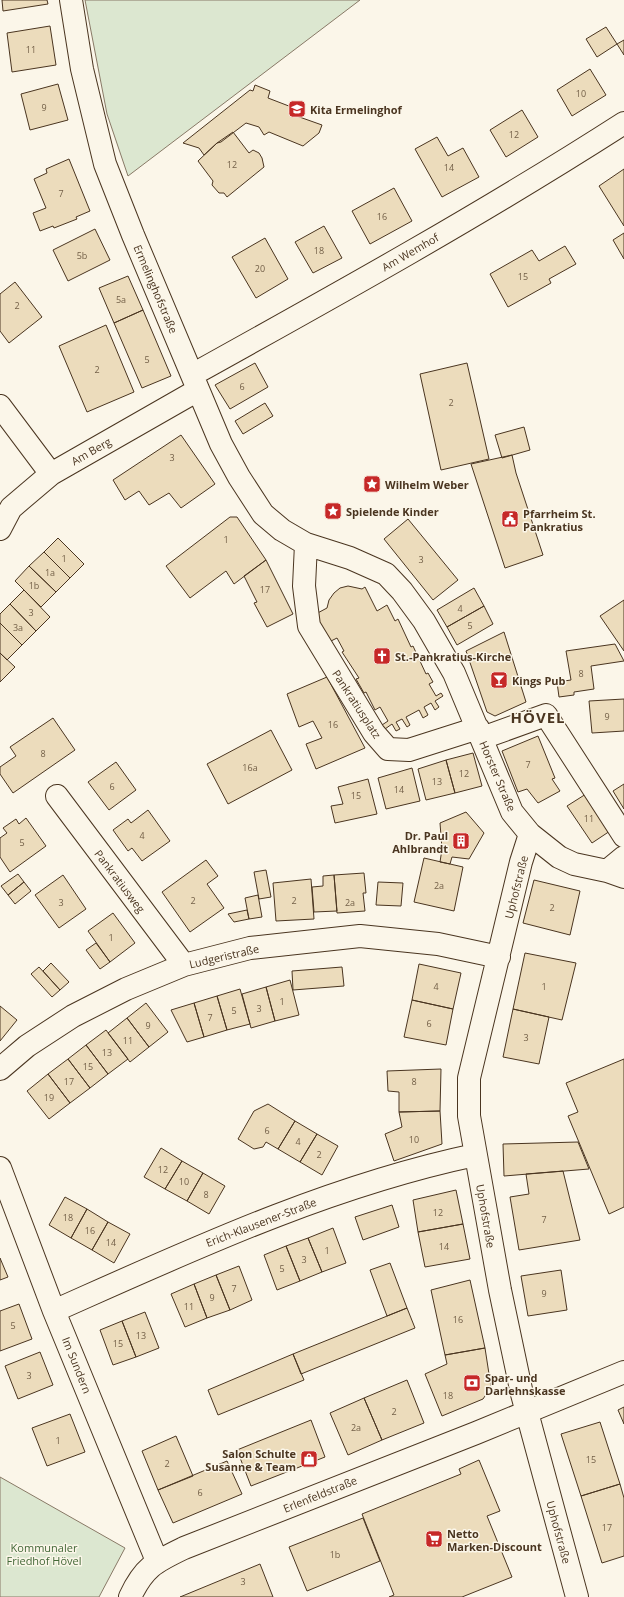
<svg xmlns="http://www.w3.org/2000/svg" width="624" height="1597" viewBox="0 0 624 1597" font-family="'Open Sans',sans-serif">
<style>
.green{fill:#dce7d0;stroke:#887966}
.building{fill:#ecdcbc;stroke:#4a3520}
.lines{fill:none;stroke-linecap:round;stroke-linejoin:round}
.minor-casing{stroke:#4a3520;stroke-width:24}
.minor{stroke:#fbf6e9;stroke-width:22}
.labels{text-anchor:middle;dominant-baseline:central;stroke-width:3;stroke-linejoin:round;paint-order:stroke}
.number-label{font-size:9px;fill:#725f47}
.poi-label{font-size:11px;font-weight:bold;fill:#4a3520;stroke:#fbf6e9;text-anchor:start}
.street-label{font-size:11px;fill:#4a3520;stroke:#fbf6e9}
.park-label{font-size:11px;fill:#436837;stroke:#fbf6e9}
.district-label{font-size:15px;font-weight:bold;letter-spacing:1px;fill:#4a3520;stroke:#fbf6e9}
</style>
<rect width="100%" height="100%" fill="#fbf6e9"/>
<path class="green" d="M85,0H360L128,176L107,114Z
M0,1477L125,1548L99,1597H0Z"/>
<path class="building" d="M2,0H47L48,4L3,11Z
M50,26L56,65L12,72L7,33Z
M606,27L617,44L597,57L586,39Z
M624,40V55L617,44Z
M590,69L606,95L572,116L557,90Z
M58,84L68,120L30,130L21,94Z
M255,85L270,91L268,98L294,108L291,114L322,125L319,133L303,146L269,132L264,135L259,127L246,123L221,142L217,143L204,155L199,148L183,143L250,90L253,91Z
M522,110L538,137L506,157L490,130Z
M233,132L249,153L253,150L259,153L262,158L264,167L227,197L224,193H219L212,185L213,181L198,161L217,143Z
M437,137L448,156L463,148L479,177L442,197L415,149Z
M69,159L90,211L76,217L77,219L54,228L53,226L40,231L33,213L46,208L34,179L47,173L46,169Z
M624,169V226L599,186Z
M394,188L412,221L370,244L352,211Z
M324,226L342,258L313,273L295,242Z
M95,229L110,260L68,281L53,250Z
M624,233V259L613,240Z
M265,238L288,279L256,298L232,257Z
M565,246L576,264L549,279L551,283L508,307L490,274L532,250L539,261Z
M128,276L143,310L114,323L99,288Z
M15,282L42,317L9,343L0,331V294Z
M143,310L171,376L142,388L114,323Z
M106,325L134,392L87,412L59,346Z
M255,363L268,387L230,409L215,385Z
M467,363L489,459L441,470L420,374Z
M265,403L273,416L243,434L235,421Z
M524,427L530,450L502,458L495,435Z
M181,435L215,484L181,508L169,493L149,505L139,491L125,500L113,480Z
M512,455L516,473L543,555L505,568L471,464Z
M230,517H237L266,560L234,584L226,571L190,598L166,566Z
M408,519L458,580L433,600L384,539Z
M58,538L84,564L70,578L44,552Z
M44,552L70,578L56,592L29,566Z
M266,560L293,614L267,627L254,603L257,602L244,576Z
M29,566L56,592L41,607L15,581Z
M348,586L362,589L365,587L377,611L387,605L395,621L398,619L411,647L413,646L426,674L428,673L433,682L429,684L436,696L441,693L443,696L435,701L439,707L435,710L431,703L424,707L428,715L423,718L419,710L406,717L410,725L407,727L402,719L396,722L400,729L396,731L392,724L385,729L382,725L388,721L380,707L375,710L366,692L364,693L356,679L359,678L342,652L344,651L337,638L327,643L312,616L327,608L329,600L334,593L340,588Z
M474,588L484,606L447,627L437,610Z
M24,590L50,617L36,631L10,604Z
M624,600V651L600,616Z
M10,604L36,631L22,645L0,623V614Z
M484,606L493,624L457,645L447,627Z
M0,623L22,645L7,660L0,653Z
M504,632L526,702L495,716L487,712L466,651Z
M615,644L624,661L591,666L594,689L574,692V695L559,697L557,682L571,680L566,651Z
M0,653L15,667L0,682Z
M327,677L365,748L316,769L306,744L322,738L313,721L299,727L287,694Z
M624,699V731L592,733L589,701Z
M53,718L75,750L13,793L0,774V767L16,756L10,747Z
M271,730L292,770L228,804L207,764Z
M538,736L555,778L552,779L560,791L538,803L527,789L518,792L502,751Z
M473,753L482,786L455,793L446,760Z
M446,760L455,793L426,800L418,769Z
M116,762L136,790L109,810L88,782Z
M412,768L420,801L386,809L378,778Z
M368,779L377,814L335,823L331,806L343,804L338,787Z
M624,784V809L613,791Z
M586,794L610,831L592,843L567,806Z
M148,810L170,841L142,861L132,848L128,851L113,830L128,819L131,823Z
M466,812L484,833L469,859L452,857L450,864L440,862L442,849L440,823Z
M26,818L46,846L10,872L0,857V838L7,833L3,828L16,819L19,824Z
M424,858L463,867L454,911L414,902Z
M206,860L218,876L207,884L224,908L190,932L162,892Z
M266,870L271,897L259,899L254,872Z
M364,873L366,893H363L365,911L337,913L334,875Z
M18,874L24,882L8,895L1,886Z
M63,875L86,909L59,928L35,895Z
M334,875L337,911L314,912L312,887L323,886V876Z
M311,879L314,919L276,921L273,883Z
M534,880L580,891L570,935L523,923Z
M24,882L31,891L15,904L8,895Z
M378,882L403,883L401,906L376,905Z
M258,895L262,917L249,919L245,898Z
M247,910L249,919L234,922L228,914Z
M113,913L135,943L110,962L88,931Z
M96,943L110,962L100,969L86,950Z
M525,953L576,963L562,1020L513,1009Z
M51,963L69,982L60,990L43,971Z
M419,964L461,973L453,1009L412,1000Z
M39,967L60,990L52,997L31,974Z
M342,967L344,986L293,990L292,971Z
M290,980L299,1015L275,1021L266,987Z
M266,987L275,1021L251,1028L242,994Z
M240,989L250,1024L227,1030L217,996Z
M217,996L227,1030L204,1037L194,1003Z
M412,1000L453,1009L446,1045L404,1037Z
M146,1003L168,1032L149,1047L127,1018Z
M194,1003L204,1037L187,1042L171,1010Z
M0,1006L17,1020L0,1041Z
M513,1009L549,1017L539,1064L503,1057Z
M127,1018L149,1047L130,1062L108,1033Z
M106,1030L128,1059L108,1074L86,1045Z
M86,1045L108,1074L90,1088L68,1059Z
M68,1059L90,1088L70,1103L48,1074Z
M624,1059V1207L609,1214L568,1116L578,1112L566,1083Z
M441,1069L440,1111L399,1112V1092L388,1091L387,1071Z
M48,1074L70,1103L49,1119L27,1091Z
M268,1104L295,1121L278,1149L266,1142L263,1147L254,1149L238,1139L254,1111Z
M440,1111L442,1144L394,1161L385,1134L402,1127L399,1112Z
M295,1121L317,1134L300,1162L278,1149Z
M317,1134L338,1146L322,1175L300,1162Z
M578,1142L589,1169L504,1176L503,1144Z
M161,1148L182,1161L165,1189L144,1177Z
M182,1161L203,1173L187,1201L165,1189Z
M563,1171L580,1240L519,1250L510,1197L529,1194L526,1174Z
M203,1173L225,1186L209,1214L187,1201Z
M456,1190L463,1224L418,1232L413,1200Z
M65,1197L87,1209L71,1238L49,1225Z
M392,1205L399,1227L363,1240L355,1217Z
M87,1209L108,1222L92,1250L71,1238Z
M108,1222L130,1234L114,1263L92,1250Z
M463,1224L470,1259L425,1267L418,1232Z
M333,1228L346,1263L322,1272L308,1238Z
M308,1238L322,1272L300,1281L286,1246Z
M286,1246L300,1281L277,1290L264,1255Z
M0,1258L8,1277L0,1280Z
M390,1263L407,1308L387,1316L370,1270Z
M239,1266L252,1300L230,1310L216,1275Z
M561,1270L567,1310L528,1316L521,1276Z
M216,1275L230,1310L207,1318L194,1284Z
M470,1280L485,1348L445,1355L431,1290Z
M194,1284L207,1318L185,1327L171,1294Z
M19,1304L32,1339L0,1351V1311Z
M407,1308L415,1328L301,1374L293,1354Z
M145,1312L159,1348L136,1357L122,1321Z
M122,1321L136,1357L113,1365L100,1330Z
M485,1348L491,1387L483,1399L442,1416L425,1374L447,1364L445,1355Z
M40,1352L53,1385L18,1399L5,1366Z
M293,1354L304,1380L218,1415L208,1390Z
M407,1380L424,1423L382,1440L364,1398Z
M364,1398L382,1440L348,1455L330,1413Z
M624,1407V1424L618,1410Z
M70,1414L85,1452L47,1466L32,1428Z
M311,1420L325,1457L251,1486L237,1450Z
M600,1422L620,1484L581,1496L561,1434Z
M176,1436L193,1476L158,1490L142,1451Z
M479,1460L500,1511L487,1516L512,1577L462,1597H389L394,1595L362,1514L461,1474L459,1469Z
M227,1461L242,1494L173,1523L158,1490Z
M620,1484L624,1498V1556L602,1563L581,1496Z
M363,1518L380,1561L307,1591L289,1547Z
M260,1564L273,1597H180Z"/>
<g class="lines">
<defs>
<path id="minor" d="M71,0L82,69L105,164L133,235L192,375L221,444L239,477L263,514L282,530L306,544L350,558L386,574L402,591L424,621L454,673L512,812L530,834L559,857L574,864L607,871L624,877
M192,375C338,294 484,213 624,123
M0,406L51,474
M0,529L11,508L51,474L198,390
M306,544L304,586L309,626L374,733L388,749L409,750L478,728
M482,738L546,715L624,836
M57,796L184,965
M530,834L521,862L469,1078V1116L500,1290L522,1394L577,1597
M607,871L624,857
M0,1069L27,1046L73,1016L126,989L184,965L250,948L360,936L438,944L499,957
M0,1168L54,1311L157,1561
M54,1311C191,1250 328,1186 475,1155
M130,1597C144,1567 155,1562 184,1548L476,1433L624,1372"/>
</defs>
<use href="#minor" class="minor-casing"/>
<use href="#minor" class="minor"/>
</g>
<defs>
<symbol id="school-square" viewBox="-11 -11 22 22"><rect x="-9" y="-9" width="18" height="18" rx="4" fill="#c62828" stroke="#fbf6e9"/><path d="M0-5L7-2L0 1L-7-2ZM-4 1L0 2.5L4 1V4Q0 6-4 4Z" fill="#fff"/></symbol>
<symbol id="sight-square" viewBox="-11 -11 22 22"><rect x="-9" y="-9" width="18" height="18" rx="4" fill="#c62828" stroke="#fbf6e9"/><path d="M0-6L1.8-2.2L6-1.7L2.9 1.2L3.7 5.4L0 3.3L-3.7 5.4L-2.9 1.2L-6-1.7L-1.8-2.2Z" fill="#fff"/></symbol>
<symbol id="civic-square" viewBox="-11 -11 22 22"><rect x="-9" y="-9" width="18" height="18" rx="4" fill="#c62828" stroke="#fbf6e9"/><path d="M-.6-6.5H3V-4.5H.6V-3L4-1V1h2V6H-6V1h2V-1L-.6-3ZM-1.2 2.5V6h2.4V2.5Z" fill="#fff"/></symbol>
<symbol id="church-square" viewBox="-11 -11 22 22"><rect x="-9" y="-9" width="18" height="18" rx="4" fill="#c62828" stroke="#fbf6e9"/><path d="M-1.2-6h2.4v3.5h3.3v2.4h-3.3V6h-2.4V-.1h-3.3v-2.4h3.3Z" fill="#fff"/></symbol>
<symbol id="bar-square" viewBox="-11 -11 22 22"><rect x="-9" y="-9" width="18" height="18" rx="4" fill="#c62828" stroke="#fbf6e9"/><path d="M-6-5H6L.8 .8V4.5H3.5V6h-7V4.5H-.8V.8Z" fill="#fff"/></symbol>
<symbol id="building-square" viewBox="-11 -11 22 22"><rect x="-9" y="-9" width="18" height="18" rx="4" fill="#c62828" stroke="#fbf6e9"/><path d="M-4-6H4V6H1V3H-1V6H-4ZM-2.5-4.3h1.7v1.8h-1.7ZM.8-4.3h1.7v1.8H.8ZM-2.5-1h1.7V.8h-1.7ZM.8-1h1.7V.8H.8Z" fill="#fff"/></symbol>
<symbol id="bank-square" viewBox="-11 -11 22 22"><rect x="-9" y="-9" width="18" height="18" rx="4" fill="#c62828" stroke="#fbf6e9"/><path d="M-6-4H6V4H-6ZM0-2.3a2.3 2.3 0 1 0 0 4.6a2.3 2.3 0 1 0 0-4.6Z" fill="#fff"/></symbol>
<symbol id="shop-square" viewBox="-11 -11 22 22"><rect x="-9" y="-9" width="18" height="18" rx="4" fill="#c62828" stroke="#fbf6e9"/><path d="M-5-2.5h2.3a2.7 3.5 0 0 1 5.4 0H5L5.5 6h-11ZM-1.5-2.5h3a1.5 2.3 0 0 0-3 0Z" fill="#fff"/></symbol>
<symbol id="supermarket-square" viewBox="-11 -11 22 22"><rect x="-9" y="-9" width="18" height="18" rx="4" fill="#c62828" stroke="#fbf6e9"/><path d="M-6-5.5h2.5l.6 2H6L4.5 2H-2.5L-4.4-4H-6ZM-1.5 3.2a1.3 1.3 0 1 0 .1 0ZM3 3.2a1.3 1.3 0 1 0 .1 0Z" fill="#fff"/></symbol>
</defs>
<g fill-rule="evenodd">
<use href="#school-square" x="287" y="99" width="20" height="20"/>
<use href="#sight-square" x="362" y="474" width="20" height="20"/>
<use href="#sight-square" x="323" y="501" width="20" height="20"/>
<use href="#civic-square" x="500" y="509" width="20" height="20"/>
<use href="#church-square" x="372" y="646" width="20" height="20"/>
<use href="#bar-square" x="489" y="670" width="20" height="20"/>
<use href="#building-square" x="451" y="831" width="20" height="20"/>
<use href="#bank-square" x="462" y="1373" width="20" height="20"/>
<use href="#shop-square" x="299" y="1449" width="20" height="20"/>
<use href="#supermarket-square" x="424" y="1529" width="20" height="20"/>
</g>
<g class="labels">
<g class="number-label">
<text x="31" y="49">11</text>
<text x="581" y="93">10</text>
<text x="44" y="107">9</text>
<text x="514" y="134">12</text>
<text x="232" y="164">12</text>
<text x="449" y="167">14</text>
<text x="61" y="193">7</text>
<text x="382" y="216">16</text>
<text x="319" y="250">18</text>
<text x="82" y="255">5b</text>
<text x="260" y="268">20</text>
<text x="523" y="276">15</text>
<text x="121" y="299">5a</text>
<text x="17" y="305">2</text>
<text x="147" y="359">5</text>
<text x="97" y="369">2</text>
<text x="242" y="386">6</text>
<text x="451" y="402">2</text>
<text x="172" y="457">3</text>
<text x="226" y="539">1</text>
<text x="64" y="558">1</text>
<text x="421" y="559">3</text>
<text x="50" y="572">1a</text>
<text x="34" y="585">1b</text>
<text x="265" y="589">17</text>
<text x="460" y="608">4</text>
<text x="31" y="612">3</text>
<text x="470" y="625">5</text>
<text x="18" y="627">3a</text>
<text x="581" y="673">8</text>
<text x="607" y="716">9</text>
<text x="333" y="724">16</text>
<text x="43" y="753">8</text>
<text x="528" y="764">7</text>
<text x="250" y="767">16a</text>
<text x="464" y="773">12</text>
<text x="437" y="781">13</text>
<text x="112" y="786">6</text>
<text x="399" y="789">14</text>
<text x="356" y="795">15</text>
<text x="589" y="818">11</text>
<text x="142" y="835">4</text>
<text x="22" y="842">5</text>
<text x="439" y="885">2a</text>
<text x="193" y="900">2</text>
<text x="294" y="900">2</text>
<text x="61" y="902">3</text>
<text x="350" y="902">2a</text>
<text x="552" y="907">2</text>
<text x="111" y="937">1</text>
<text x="436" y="986">4</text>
<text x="544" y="986">1</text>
<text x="282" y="1001">1</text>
<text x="259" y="1008">3</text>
<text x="234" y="1010">5</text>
<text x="210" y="1017">7</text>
<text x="429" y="1023">6</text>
<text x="148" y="1025">9</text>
<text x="526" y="1037">3</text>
<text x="128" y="1040">11</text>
<text x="107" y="1052">13</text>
<text x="88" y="1066">15</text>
<text x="69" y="1081">17</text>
<text x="414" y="1081">8</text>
<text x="49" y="1097">19</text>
<text x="267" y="1130">6</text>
<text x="414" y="1139">10</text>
<text x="298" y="1141">4</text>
<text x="319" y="1154">2</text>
<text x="163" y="1169">12</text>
<text x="184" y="1181">10</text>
<text x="206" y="1194">8</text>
<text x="438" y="1212">12</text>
<text x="68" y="1217">18</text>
<text x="544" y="1219">7</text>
<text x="90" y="1230">16</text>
<text x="111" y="1242">14</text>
<text x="444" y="1246">14</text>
<text x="327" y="1250">1</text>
<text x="304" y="1259">3</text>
<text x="282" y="1268">5</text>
<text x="234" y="1288">7</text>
<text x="544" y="1293">9</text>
<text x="212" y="1297">9</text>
<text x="189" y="1306">11</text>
<text x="458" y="1319">16</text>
<text x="13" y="1325">5</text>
<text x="141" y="1335">13</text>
<text x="118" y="1343">15</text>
<text x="29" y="1375">3</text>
<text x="448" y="1395">18</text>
<text x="394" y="1411">2</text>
<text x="356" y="1427">2a</text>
<text x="58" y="1440">1</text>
<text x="591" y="1459">15</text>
<text x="167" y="1463">2</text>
<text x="200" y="1492">6</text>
<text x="607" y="1527">17</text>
<text x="335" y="1554">1b</text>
<text x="243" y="1581">3</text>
</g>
<g class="poi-label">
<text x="310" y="109">Kita Ermelinghof</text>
<text x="385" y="484">Wilhelm Weber</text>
<text x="346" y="511">Spielende Kinder</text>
<text x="523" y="513">Pfarrheim St.<tspan x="523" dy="13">Pankratius</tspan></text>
<text x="395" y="656">St.-Pankratius-Kirche</text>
<text x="512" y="680">Kings Pub</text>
<text x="448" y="835" text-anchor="end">Dr. Paul<tspan x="448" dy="13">Ahlbrandt</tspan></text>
<text x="485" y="1377">Spar- und<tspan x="485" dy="13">Darlehnskasse</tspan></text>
<text x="296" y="1453" text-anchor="end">Salon Schulte<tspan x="296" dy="13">Susanne &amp; Team</tspan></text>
<text x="447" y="1533">Netto<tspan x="447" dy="13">Marken-Discount</tspan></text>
</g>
<g class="street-label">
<text transform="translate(410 252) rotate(-30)">Am Wemhof</text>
<text transform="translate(156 289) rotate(67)">Ermelinghofstraße</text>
<text transform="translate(91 451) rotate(-30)">Am Berg</text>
<text transform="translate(357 704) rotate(57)">Pankratiusplatz</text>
<text transform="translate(498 776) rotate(67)">Horster Straße</text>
<text transform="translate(120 881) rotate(53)">Pankratiusweg</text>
<text transform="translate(516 887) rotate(-76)">Uphofstraße</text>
<text transform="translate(224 956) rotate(-13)">Ludgeristraße</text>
<text transform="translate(486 1216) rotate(80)">Uphofstraße</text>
<text transform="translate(261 1222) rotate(-21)">Erich-Klausener-Straße</text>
<text transform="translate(77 1365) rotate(68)">Im Sundern</text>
<text transform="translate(320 1494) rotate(-22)">Erlenfeldstraße</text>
<text transform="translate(559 1532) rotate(75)">Uphofstraße</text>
</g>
<g class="park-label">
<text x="44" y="1547">Kommunaler<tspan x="44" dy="13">Friedhof Hövel</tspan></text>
</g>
<g class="district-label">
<text x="538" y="717">HÖVEL</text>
</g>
</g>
</svg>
